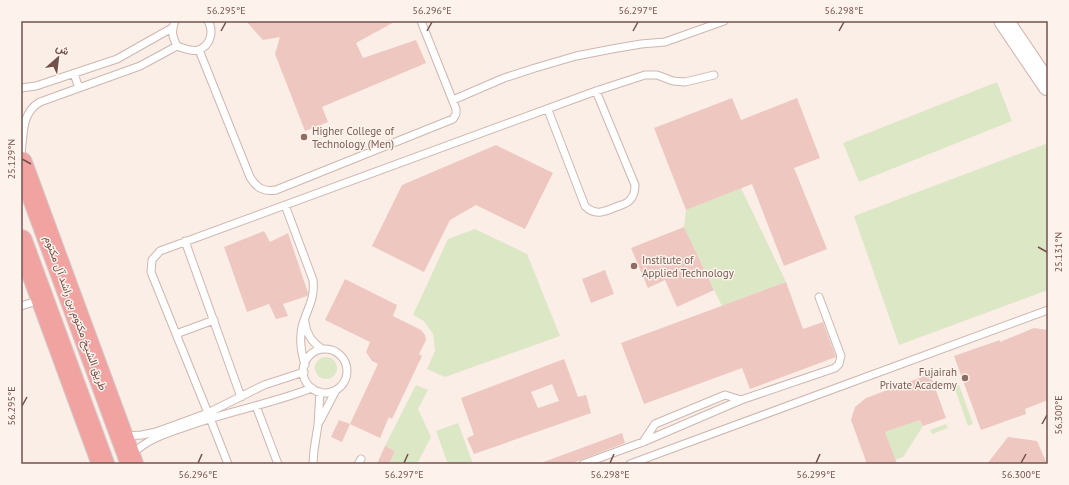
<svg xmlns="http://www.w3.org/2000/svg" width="1069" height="485" viewBox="0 0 1069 485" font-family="'PT Sans',Vazirmatn,sans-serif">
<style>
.green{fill:#dbe7c5}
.building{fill:#eec7c0;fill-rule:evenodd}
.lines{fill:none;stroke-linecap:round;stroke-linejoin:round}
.lane-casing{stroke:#ceb6b0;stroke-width:9}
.secondary-casing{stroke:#d0b5ae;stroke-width:21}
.highway-casing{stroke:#d5cbca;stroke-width:24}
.lane{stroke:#fff;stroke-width:7}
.secondary{stroke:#fff;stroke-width:19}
.highway{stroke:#f1a3a1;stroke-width:22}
.ticks{fill:none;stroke:#72514d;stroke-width:1.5}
.education-dot{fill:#8d6e63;stroke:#fef3ec;stroke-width:1.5}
.labels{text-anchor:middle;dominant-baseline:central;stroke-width:3;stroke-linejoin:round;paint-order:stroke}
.education-label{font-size:11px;fill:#785e54;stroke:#fef3ec;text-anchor:start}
.street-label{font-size:11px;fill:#72514d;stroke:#fef3ec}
.neatline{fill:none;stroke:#72514d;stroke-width:1.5}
.ticks-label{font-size:10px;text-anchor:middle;fill:#72514d}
</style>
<rect width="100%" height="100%" fill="#fbeee6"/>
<path class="green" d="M997,82L1012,121L859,182L843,143Z
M1048,143V290L899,345L854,216Z
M741,188L786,282L722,306L714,290L684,227L686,210Z
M475,229L527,254L560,336L445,377L427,369L435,351L433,334L424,321L413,315L448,239Z
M315 368a11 11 0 1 1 22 0a11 11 0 1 1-22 0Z
M416,385L428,390L418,409L431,437L417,464H389L395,451L385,446Z
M959,385L973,424L968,426L954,386Z
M920,420L923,426L903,457L895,460L885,432Z
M458,423L473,464H448L436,431Z
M946,424L948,428L932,434L930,430Z"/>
<path class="building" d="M246,21H396L356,43L363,58L416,40L426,63L322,107L328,122L305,131L275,54L280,37L263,40Z
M732,98L741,120L797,98L820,158L794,168L827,249L784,266L752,184L686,210L654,128Z
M496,145L553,173L525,229L476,205L450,220L424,272L372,246L402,185Z
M684,227L714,290L677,307L665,280L648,288L631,248Z
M264,231L270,242L288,233L308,293L307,296L283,304L288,316L276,319L269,304L247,312L224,247Z
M605,270L614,294L591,303L582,279Z
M345,279L397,305L393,316L421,330L425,335L426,340L419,354L422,356L392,419L389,417L380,438L350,424L378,364L372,361L366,352L370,342L325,320Z
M786,282L803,329L823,322L836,357L750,389L742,368L644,404L621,343Z
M1034,328L1048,330V400L1025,409L1026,414L981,430L954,356L1000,340V342Z
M564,359L578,397L586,395L591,413L474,454L467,438L474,435L461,398ZM552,384L559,401L538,408L531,392Z
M930,374L946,418L923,426L920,420L885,432L897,464H867L851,420L855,407L866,398Z
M339,420L350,424L342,442L331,437Z
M622,433L625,443L570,464H541V463Z
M1008,437L1037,441L1047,464H987Z
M385,446L395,451L389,464H377Z"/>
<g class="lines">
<defs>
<path id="lane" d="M175,21C171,31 172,36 177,46C183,48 191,52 198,50C211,46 214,31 208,21
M199,50L250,177C257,188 263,192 276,190L453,119L456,114V109L421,21
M74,74L79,88
M21,88L36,86L117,59L172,28
M453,100L504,78L535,68L576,56L612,49L641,44L665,42L724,21
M548,110L585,206C595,216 604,212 616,207C621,205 627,204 630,200C634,196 635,191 635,185L596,91
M21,153C24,134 21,113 40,102L140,66L177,46
M285,205L313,280C315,301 307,308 302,327C299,340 301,352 305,365
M185,241L241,397
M21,306L40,300
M305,322C306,334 313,343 322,349
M176,334L214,320
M303 371a22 22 0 1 1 44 0a22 22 0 1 1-44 0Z
M256,406L278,464
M320,421L336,390
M124,436L142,435L156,432L208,413L264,385L304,372
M643,442L655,424L725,395L741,400
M131,455C147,439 167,433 188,426C229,411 271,404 312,388
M228,464L208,413L151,272L152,260L160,251L596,91L645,75H657L673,81L685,82L714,75
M313,464L314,450L318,425L320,392
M358,464L361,459
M583,464L643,442L741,400L835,368L839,364L841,356L819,297
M630,464L1048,310"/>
<path id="secondary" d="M1004,21L1048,86"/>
<path id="highway" d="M21,163L132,464
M21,241L103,464"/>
</defs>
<use href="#lane" class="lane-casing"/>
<use href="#secondary" class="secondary-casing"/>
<use href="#highway" class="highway-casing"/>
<use href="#lane" class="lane"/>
<use href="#secondary" class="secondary"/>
<use href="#highway" class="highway"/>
</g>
<path class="ticks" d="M221,31L226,22M427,31L432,22M633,31L638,22M839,31L844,22M22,159L31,164M1038,247L1047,252M22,406L27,397M1042,424L1047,415M198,463L202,454M404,463L408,454M610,463L614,454M816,463L820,454M1021,463L1026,454"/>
<g class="education-dot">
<circle cx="304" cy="137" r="4"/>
<circle cx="634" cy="266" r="4"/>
<circle cx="965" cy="378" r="4"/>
</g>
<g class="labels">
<g class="education-label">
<text x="312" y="131">Higher College of<tspan x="312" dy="13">Technology (Men)</tspan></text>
<text x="642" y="260">Institute of<tspan x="642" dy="13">Applied Technology</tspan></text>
<text x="957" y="372" text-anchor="end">Fujairah<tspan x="957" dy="13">Private Academy</tspan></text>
</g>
<g class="street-label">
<text transform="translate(76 313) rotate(70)">طريق الشيخ مكتوم بن راشد آل مكتوم</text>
</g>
</g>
<rect width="1069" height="485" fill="none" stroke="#fef3ec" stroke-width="44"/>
<g transform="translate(58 58) rotate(28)" stroke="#fef3ec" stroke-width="3" paint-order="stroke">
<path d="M0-3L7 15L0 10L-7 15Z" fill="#72514d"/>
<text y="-6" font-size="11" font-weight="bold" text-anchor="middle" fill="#72514d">ش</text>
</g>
<rect x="22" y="22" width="1025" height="441" class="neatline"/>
<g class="ticks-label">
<text x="226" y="14">56.295°E</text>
<text x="432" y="14">56.296°E</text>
<text x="638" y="14">56.297°E</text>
<text x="844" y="14">56.298°E</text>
<text transform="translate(11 159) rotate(-90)" y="4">25.129°N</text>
<text transform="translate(1058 252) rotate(-90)" y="4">25.131°N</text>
<text transform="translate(11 406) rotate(-90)" y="4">56.295°E</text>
<text transform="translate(1058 415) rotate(-90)" y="4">56.300°E</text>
<text x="198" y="478">56.296°E</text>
<text x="404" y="478">56.297°E</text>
<text x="610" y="478">56.298°E</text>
<text x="816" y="478">56.299°E</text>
<text x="1021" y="478">56.300°E</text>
</g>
</svg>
